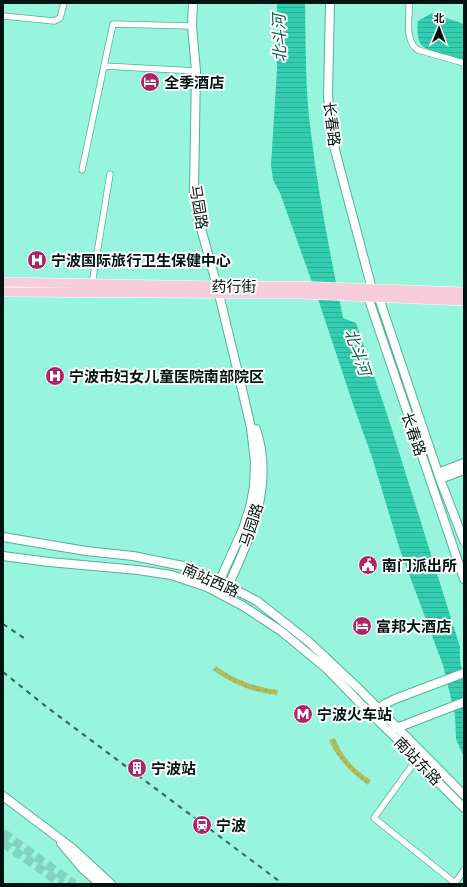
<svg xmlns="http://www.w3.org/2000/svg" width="467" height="887" viewBox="0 0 467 887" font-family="'Titillium Web','Noto Sans SC',sans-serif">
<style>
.grass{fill:url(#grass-dots)}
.water{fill:url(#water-rules)}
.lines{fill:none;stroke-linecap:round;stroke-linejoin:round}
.primary-tunnel{stroke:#81d3be;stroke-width:9;stroke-dasharray:9 4.5;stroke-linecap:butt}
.street-casing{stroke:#53b09a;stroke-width:7}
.secondary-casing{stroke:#53b09a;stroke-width:10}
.primary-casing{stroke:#fff;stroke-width:10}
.street{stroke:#fff;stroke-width:5.5}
.secondary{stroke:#fff;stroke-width:8}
.primary{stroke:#f7cddc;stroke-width:9}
.rail{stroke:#356357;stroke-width:2;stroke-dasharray:5 5;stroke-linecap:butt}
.labels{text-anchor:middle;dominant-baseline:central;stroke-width:4;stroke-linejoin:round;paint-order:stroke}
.poi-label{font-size:15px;font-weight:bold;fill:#00140f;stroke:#fff;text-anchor:start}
.street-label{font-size:15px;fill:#00140f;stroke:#fff}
.water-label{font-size:16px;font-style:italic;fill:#0c6050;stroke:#fff}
</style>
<defs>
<pattern id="grass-dots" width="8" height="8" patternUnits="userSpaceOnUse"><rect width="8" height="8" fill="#b0bd5d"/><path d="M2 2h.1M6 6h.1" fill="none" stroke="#96a250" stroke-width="1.8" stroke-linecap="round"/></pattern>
<pattern id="water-rules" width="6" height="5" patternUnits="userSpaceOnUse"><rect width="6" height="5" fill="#33ceaf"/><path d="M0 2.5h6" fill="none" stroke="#2bb095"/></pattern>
</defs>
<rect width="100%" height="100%" fill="#98f5dd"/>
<path class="grass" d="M216,666C234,680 256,687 278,690L277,695C254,693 232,684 213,670Z
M335,738C341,755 355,771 371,780L368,785C351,773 337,759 329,740Z"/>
<path class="water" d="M277,3H305C306,46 305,90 311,133C318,195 331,257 343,318L356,323L388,417L460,647C460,656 459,665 464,674V757L456,739L455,715L443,665L400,550L372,457L355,410L318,299L280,193L273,180L271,165L277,69Z
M432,13L464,24V61C454,58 425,52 420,43C417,37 417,28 418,21Z"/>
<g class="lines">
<path class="primary-tunnel" d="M3,833L74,884
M3,843L62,884"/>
<defs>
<path id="street" d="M409,3C410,18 404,41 418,50L464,63
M3,16L54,21L60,18L64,3
M104,66L113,24L192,26
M82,170L104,66L196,71
M92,284L110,174
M416,760L374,818L455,883L464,870"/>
<path id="secondary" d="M193,3L192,26L196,71L194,189L197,214L217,286L246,406L251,428L255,462L254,487L250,507L243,529L215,591
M330,3L328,95L330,121L335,150L372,289L379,298L440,479L464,541
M370,291L368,297L464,579
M438,473L464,463
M440,479L464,470
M3,537L86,551L133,556L183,566L234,589L257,601L309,642L359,689L464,795
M3,556L49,562L138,570L171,575L207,587L243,606L281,631L327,669L360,703L400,742L416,760L464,808
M226,590C250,540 275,485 256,429
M375,711L385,704L395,699L464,673
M394,729L464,702
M3,796L72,848L111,884
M61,843L82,868L100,884"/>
<path id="primary" d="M3,282L217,286H299L464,292
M3,292L299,294L464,301"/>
</defs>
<use href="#street" class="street-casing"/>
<use href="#secondary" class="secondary-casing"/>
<use href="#primary" class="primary-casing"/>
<use href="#street" class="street"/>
<use href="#secondary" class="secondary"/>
<use href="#primary" class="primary"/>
<path class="rail" d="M3,624L24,638
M3,672L48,708L283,884"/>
</g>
<defs>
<symbol id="hotel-disc" viewBox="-11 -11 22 22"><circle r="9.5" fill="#ae266a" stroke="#fff"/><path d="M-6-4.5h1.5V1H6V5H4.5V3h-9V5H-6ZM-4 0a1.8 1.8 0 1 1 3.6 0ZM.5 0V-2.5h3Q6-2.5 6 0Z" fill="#fff"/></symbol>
<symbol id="hospital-disc" viewBox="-11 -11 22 22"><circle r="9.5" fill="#ae266a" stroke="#fff"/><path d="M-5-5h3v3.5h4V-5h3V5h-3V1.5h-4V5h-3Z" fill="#fff"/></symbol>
<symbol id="civic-disc" viewBox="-11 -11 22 22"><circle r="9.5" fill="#ae266a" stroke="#fff"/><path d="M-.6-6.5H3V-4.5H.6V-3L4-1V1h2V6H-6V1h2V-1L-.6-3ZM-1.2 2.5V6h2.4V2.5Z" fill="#fff"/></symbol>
<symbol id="metro-disc" viewBox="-11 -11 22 22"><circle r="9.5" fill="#ae266a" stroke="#fff"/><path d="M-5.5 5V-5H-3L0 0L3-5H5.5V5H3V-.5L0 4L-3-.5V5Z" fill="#fff"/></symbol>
<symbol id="building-disc" viewBox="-11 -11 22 22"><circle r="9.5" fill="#ae266a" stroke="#fff"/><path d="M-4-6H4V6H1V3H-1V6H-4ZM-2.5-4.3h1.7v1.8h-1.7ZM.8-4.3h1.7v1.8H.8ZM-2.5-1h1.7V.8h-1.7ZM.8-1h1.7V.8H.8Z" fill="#fff"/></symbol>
<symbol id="station-disc" viewBox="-11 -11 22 22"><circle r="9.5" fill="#ae266a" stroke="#fff"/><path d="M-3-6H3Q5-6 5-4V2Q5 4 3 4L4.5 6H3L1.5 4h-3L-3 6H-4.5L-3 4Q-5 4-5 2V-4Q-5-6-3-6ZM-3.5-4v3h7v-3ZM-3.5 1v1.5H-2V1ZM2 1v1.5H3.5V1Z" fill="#fff"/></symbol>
</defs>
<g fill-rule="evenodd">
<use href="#hotel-disc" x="139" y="71" width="22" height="22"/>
<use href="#hospital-disc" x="26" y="249" width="22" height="22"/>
<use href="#hospital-disc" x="44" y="365" width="22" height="22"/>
<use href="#civic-disc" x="357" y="554" width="22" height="22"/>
<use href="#hotel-disc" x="351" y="615" width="22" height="22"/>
<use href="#metro-disc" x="292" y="703" width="22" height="22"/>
<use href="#building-disc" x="126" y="757" width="22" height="22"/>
<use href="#station-disc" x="191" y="814" width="22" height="22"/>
</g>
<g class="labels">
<g class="poi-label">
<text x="164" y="82">全季酒店</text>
<text x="51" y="260">宁波国际旅行卫生保健中心</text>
<text x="69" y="376">宁波市妇女儿童医院南部院区</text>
<text x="382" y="565">南门派出所</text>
<text x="376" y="626">富邦大酒店</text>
<text x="317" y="714">宁波火车站</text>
<text x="151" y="768">宁波站</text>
<text x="216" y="825">宁波</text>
</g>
<g class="street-label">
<text transform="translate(332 124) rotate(83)">长春路</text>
<text transform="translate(199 207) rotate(81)">马园路</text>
<text x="234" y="286">药行街</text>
<text transform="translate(414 434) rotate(71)">长春路</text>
<text transform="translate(251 525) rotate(-72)">马园路</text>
<text transform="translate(211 580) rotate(24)">南站西路</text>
<text transform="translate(418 761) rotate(46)">南站东路</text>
</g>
<g class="water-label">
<text transform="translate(279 38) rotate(-91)">北斗河</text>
<text transform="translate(358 352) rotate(71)">北斗河</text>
</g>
</g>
<rect width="467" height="887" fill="none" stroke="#00140f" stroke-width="8"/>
<g transform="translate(439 28) rotate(1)" stroke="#ffffff" stroke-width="3" paint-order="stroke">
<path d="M0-3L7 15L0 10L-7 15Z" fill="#00140f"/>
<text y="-6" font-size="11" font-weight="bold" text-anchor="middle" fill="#00140f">北</text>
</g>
</svg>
